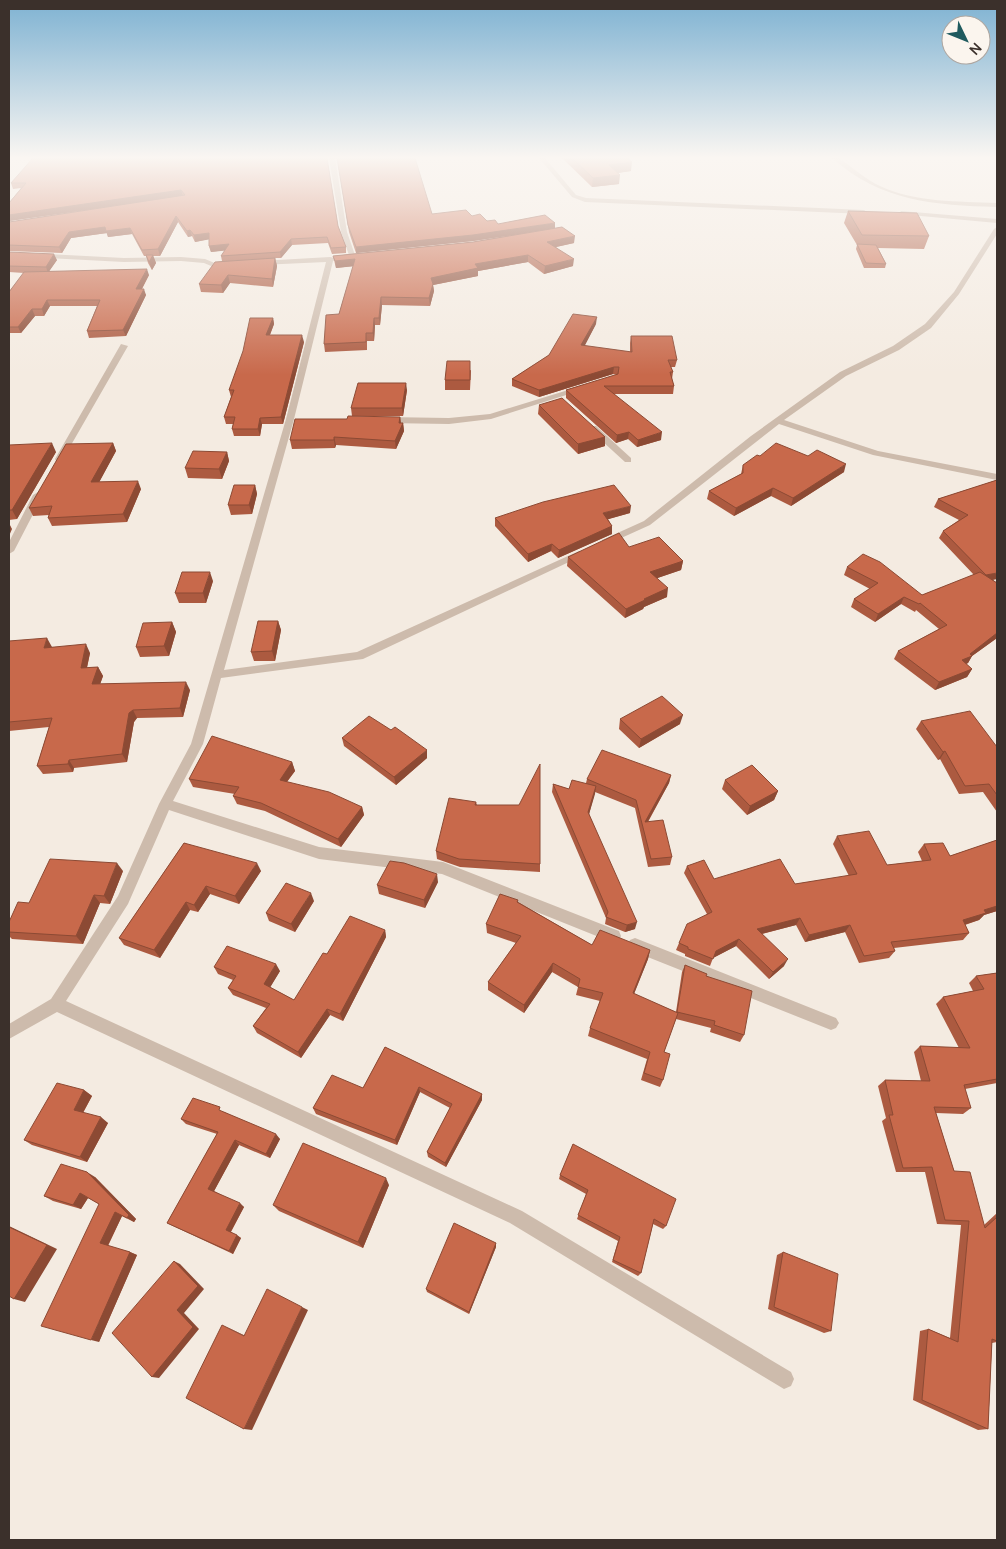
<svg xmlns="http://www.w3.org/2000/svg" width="1006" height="1549" viewBox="0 0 1006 1549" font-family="Manrope,sans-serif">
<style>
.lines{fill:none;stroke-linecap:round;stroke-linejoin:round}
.minor{fill:#cdbbac;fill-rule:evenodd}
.wall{fill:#ac5a40}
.shaded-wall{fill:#8c4a34}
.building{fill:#c8694b;stroke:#8c4a34}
</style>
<rect width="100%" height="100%" fill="#f4ebe1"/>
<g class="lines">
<path class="minor" d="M329,158H335L347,232L356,258L353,260L350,258L341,232Z
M539,158H545L576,195L586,198L864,210L867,212L864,214L585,202L572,197Z
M832,158H839C852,167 865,179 880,186C916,203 958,201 997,203V207C934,205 882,202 832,158Z
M901,211L997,219V223L899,214Z
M997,227V234L959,294L931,328L899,350L846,376L784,420L878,451L997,474V480L873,455L779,424L650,525L608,544H602V540L644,521L751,436L840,372L893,346L925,324L954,292L994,229Z
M9,252L124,258L181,257L205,259L217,264L230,263L233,265L216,268L204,263L181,261L124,262L9,256Z
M330,257L340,259L333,261L294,419L224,670L357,652L579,551H587L588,553L363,659L221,678L203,744L173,801L319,847L443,862L619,931L621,936L619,941L614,943L442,874L319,859L169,810L128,904L66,1001L522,1211L791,1372L794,1379L791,1386L784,1389L510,1223L57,1012L9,1039V1024L51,999L118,896L159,804L191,744L286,419L326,262L260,265L257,263L260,261Z
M121,344L128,346L63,459L56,461L55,459Z
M578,387L585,389L491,419L449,424L385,423L381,420L385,417L449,418L490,414Z
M590,426H596L631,458V462H625L590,430Z
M38,492L43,495L14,551L9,554V542L33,495Z
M635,938L836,1018L839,1023L836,1028L831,1030L630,950L628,945L630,940Z"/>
</g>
<path class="wall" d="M327,158L338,226L346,247V253L332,254L328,243L292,245L281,258H275L277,266L273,287L230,283L223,293L201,292L199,284L222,261L221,256L225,250L211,252L209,246V239L195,242L192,236L188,237L178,222L160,256H153L156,263L152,270L148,263L146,256H144L132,234L108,237L107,233L71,238L62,253L9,251V222L138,203L9,221V203L21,188L13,189L11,183Z
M337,158L432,214L472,216L498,224L555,228L574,243L556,247L573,266L544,274L528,262L478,271V276L433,285L434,291L430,306L382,305L380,325H375L374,341H367V350L325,352L324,344L339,314L353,266L336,268L333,256L473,242L513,235L473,241L356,253L349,232Z
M562,158H627L631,171L618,173L619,184L592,187Z
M848,211L929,236L924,249L878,248L886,264L885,268H864L856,249L857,245L844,223Z
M9,252L57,260L49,271L149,275L142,289L146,295L126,336L89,338L87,331L97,306H50L44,316H35L21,333H9V292L24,273L9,272Z
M273,318L274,324L270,335L304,342L283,424H262L260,436H234L232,429L233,424H226L224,417L231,397L229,390Z
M596,324L584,346L630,352V343L631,336L677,360L675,367H671L673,372L672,379L674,386L673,394H614L661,440L637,447L628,439L616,443L566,398V390L618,375L613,374L539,397L512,386V379L549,355Z
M471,370L470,390H445V380Z
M407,390L403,416H352L351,408Z
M539,405L605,437V446L578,454L538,414Z
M400,417L401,423H403L404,431L396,449L336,445L335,448L292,449L290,440L347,419Z
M113,443L116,451L99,482L141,489L127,522L52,526L48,518L49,515L33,516L29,508Z
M9,445L56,452L17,519L9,520Z
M227,452L229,461L222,479L188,478L185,468Z
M760,456L844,472L791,506L771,496L734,516L707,499L709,491L741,474L743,465Z
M997,480L993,580L997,583V638L972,656L968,663L966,664L972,669L967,677L935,690L894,659L898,651L939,629L916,610L915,612L901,604L875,622L851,607L854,599L870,589L844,575L847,567L922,595L974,575L939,538L943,531L959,520L934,507L938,499Z
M255,485L257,494L252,514L231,515L228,505Z
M630,513L608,519L612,526V534L558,558L551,551L528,562L495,526V518Z
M629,547L683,561L681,570L657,578L667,597L644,607L643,609L625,618L567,566L568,557Z
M213,581L206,603H179L175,593Z
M278,621L281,630L275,661H254L251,652Z
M172,622L176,632L169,656L140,657L136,647Z
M9,641L52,647L90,653L87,668L98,667L103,676L100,684L190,690L183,717L137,718L134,722L127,762L74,768L73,772L43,774L37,766L49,727L9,731Z
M620,719L680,724L639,748L619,729Z
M921,721L997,747V812L983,792L959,794L940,759L938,760L916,729Z
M391,730L427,758L396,785L344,746L342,738Z
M292,762L295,771L287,782L362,807L364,815L341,847L265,811L237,804L233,796L235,794L193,787L189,779Z
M671,775L669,783L648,822L672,857L670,865L648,867L635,808L595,792L589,814L635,929L625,932L605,924L606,918L552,792L553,784L569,789L586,783L587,779Z
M725,780L778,791L774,800L747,815L722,789Z
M476,802L477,805L540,864V872L460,867L437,859L436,851Z
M837,836L887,865L922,861L918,852L924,844L950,856L997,840V911L984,915L979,920L965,925L969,933L963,940L894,948L895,951L889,958L859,963L845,932L805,942L796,925L762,934L784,966L769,979L736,946L713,958L710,966L685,956V954L676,950L679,943L707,914L684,873L687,866L714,879L795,884L849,876L833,844Z
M184,843L261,871L239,904L210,894L198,912L190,910L160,958L124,945L119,938Z
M123,871L110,904L100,903L83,944L12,939L9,936V922L29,903Z
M438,882L425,908L379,894L377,885Z
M518,900V902L592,945L650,950L648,959L634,994L676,1012L682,972L685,965L706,976L744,1035L740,1042L710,1032L711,1028L676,1019L664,1052L663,1080L660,1087L641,1080L647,1059L588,1036L590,1028L600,1001L576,995L578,987L552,972L524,1013L488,990V982L516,943L487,933L486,924Z
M314,901L295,932L269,921L266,913Z
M385,930L386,937L343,1021L330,1015L301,1058L257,1033L253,1026L266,1008L233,995L228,988L233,980L218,974L214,967L280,971L270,987L294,1000L327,954Z
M997,973V1083L965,1089L971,1108L963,1114L936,1113L954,1171L984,1225L997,1213V1342L992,1343L988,1429L978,1430L913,1400L920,1331L928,1329L950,1338L961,1225L937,1224L925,1172H896L882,1121L886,1118L878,1086L885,1080L921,1081L914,1052L920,1046L959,1048L936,1004L943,997L973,991L969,983L976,976Z
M385,1047L482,1094V1100L446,1167L428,1157L427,1152L450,1108L420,1092L397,1145L316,1114L313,1108L363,1088Z
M84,1090L92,1096L83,1113L108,1123L87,1162L32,1145L24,1140Z
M224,1112L280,1139L270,1158L239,1145L214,1191L244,1207L231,1232L241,1238L233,1254L173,1226L167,1223L217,1134L186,1124L181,1119Z
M573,1144L666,1226L663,1229L653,1224L641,1273L638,1276L612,1262L618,1241L577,1219L586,1194L559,1179L560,1175Z
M95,1177L136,1219L134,1222L122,1216L108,1246L130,1252L137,1255L99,1342V1204L88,1198L81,1209L53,1201L44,1196Z
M389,1185L363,1248L279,1211L273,1205Z
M496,1243V1247L469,1314L427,1292L426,1289Z
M783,1252L831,1331L824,1333L768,1309L777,1255Z"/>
<path class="shaded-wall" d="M632,162L631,171L609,174V165Z
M620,175L619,184L592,187L593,178Z
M181,190L183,196L9,221V215Z
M176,216L178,222L160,256L158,249Z
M555,223V229L473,241L356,253V247Z
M105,227L107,233L71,238L62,253L59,247L69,232Z
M130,228L132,234L108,237L106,231Z
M190,230L192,236L188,237L187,231Z
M209,233L211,239L195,242L194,235Z
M575,236L574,243L547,249V242Z
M291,239L292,245L281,258L280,252Z
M229,244L231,250L211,252L209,246Z
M54,254L57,260L48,273L46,267Z
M153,255L156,263L152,270L149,262Z
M528,255V262L478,271V276L433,285L434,291L430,306L429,298L431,278L475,264Z
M275,258L277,266L273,287L272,279Z
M355,259L356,266L336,268L335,261Z
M574,259L573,266L544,274L545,266Z
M147,269L149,275L138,296L136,289Z
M228,275L230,283L223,293L221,285Z
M144,289L146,295L126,336L123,330Z
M381,297L382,305L380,325L379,318Z
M47,300L50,306L44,316L42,309Z
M32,309L35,316L21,333L18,327Z
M597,317L596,324L581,353V345Z
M273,318L274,324L267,342L266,335Z
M374,318L375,325L374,341L373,333Z
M302,335L304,342L283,424L281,417Z
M614,367L613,374L539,397V390Z
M406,383L407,390L403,416L402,408Z
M400,417L401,425L403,423L404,431L396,449L395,441Z
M260,418L262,424L260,436L258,429Z
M629,432L628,439L616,443L617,435Z
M662,432L661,440L637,447L638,440Z
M334,437L336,445L335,448L334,440Z
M605,437V446L578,454V444Z
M52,443L56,452L17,519L12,510Z
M113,443L116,451L95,490L91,482Z
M227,452L229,461L222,479L219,469Z
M846,464L844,472L791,506L793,498Z
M138,481L141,489L127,522L123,514Z
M255,485L257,494L252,514L249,505Z
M773,488L771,496L734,516L736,508Z
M631,506L630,513L602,521L603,513Z
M9,523L12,529L9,536Z
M612,526V534L558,558L559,550Z
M552,544L551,551L528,562V554Z
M683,561L681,570L649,581L650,572Z
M210,572L213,581L206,603L203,593Z
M997,573V579L981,583L986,575Z
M668,588L667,597L644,607L643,609L625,618L626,609L644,599Z
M904,597L901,604L875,622L878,614Z
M278,621L281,630L275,661L272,651Z
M172,622L176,632L169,656L164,646Z
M997,633V638L972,656L968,663L958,668L962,660L970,654Z
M47,638L52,647L49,657L44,648Z
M86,644L90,653L85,676L81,668Z
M98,667L103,676L97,693L92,684Z
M972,669L967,677L935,690L939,682Z
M186,682L190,690L183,717L180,708Z
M133,710L137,718L134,722L127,762L122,754L129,713Z
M683,715L680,724L639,748L641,739Z
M427,750V758L396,785L394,777Z
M945,751L940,759L938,760L943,752Z
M69,760L74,768L73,772L68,764Z
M292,762L295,771L282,788L280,780Z
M671,775L669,783L643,830L645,822Z
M596,786L595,794L587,821L588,812Z
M778,791L774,800L747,815L750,806Z
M362,807L364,815L341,847L338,839Z
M117,863L123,871L110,904L104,896Z
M257,863L261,871L239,904L235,896Z
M437,874L438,882L425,908L424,900Z
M206,886L210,894L198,912L194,905Z
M311,893L314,901L295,932L291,924Z
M94,895L100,903L83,944L76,936Z
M186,902L190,910L160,958L154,950Z
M997,906V911L984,915L979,920L957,927L963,920L984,910Z
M800,918L796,925L753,936L757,929Z
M637,922L635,929L625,932L627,925Z
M850,925L845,932L805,942L809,935Z
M385,930L386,937L343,1021L340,1014Z
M739,939L736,946L713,958L716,951Z
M650,950L648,959L631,1001L633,993Z
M788,959L784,966L769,979L773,972Z
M553,963L552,972L524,1013V1005Z
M276,964L280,971L268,991L264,984Z
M327,1009L330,1015L301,1058L298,1052Z
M419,1087L420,1092L397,1145L395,1140Z
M84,1090L92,1096L81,1116L74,1110Z
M482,1094V1100L446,1167L445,1163Z
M101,1117L108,1123L87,1162L80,1157Z
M276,1134L280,1139L270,1158L266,1154Z
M235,1140L239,1145L213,1193L208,1189Z
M87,1172L95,1177L136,1219L134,1222L127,1218Z
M386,1178L389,1185L363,1248L358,1242Z
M80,1193L88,1198L81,1209L73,1205Z
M240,1203L244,1207L230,1233L226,1230Z
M115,1212L122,1216L107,1247L100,1243Z
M9,1226L57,1249L25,1302L14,1299Z
M237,1235L241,1238L233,1254L229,1251Z
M496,1243V1247L469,1314V1312Z
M130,1252L137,1255L99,1342L91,1340Z
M174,1261L180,1264L204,1289L184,1313L199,1329L159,1378L152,1377L177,1310Z
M302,1307L308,1310L252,1430L244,1429Z
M222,1325L231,1329L252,1339L244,1336Z"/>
<path class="building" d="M33,158H327L338,226L346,247L331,248L327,237L291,239L280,252L221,256L229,244L209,246V233L194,235L190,230L187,231L176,216L158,249L142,250L130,228L106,231L105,227L69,232L59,247L9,245V222L185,195L181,190L9,215V203L26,183H11Z
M337,158H415L432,214L466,210L472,216L480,214L487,221L495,220L498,224L545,215L555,223L473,235L356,247L348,225Z
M572,158H627L632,162L609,165L620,175L593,178Z
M848,211L917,213L929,236L862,235Z
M562,227L575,236L547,242L574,259L545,266L528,255L475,264L478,268L431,278L433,284L429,298L381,297L379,318H374L373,333H366V342L324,344L326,315L339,314L355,259L335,261L333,256L473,242Z
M857,244L876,245L886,264L866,263Z
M9,252L54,254L46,267L9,266Z
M146,255H153L149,262Z
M275,258L272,279L228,275L221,285L199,284L215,262Z
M147,269L136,289H144L123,330L87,331L100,300H47L42,309H32L18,327H9V292L24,272Z
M573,314L597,317L581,345L632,352L631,336H672L677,360H668L673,372H670L674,386H604L662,432L638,440L629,432L617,435L566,390L618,374L619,367H614L539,390L512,379L549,355Z
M250,318H273L266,335H302L281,417L260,418L258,429H232L235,417H224L234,390H229L243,351Z
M447,361H470V380H445Z
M358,383H406L402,408H351Z
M562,398L605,437L578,444L539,405Z
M348,416L400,417L399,423H403L395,441L334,437V440H290L295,419H347Z
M52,443L12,510H9V445Z
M113,443L91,482L138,481L123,514L48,518L52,506L29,508L66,444Z
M776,443L808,456L817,450L846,464L793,498L773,488L736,508L709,491L743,473V465L757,455L760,456Z
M193,451L227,452L219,469L185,468Z
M997,480V573L986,575L943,531L968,515L938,499Z
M234,485H255L249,505H228Z
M614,485L631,506L603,513L612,526L559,550L552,544L528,554L495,518L543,502Z
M619,533L629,547L659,537L683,561L650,572L668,588L644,599L645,600L626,609L568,557Z
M863,554L880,562L922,595L980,572L997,583V633L970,654L972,656L962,660L972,669L939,682L898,651L947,625L920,603L919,604L904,597L878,614L854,599L878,583L847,567Z
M182,572H210L203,593H175Z
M258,621H278L272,651L251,652Z
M172,622L164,646L136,647L143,623Z
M47,638L44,648L86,644L81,668L98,667L92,684L186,682L180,708L133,710L129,713L122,754L69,760L68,764L37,766L52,718L9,722V641Z
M662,696L683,715L641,739L620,719Z
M970,711L997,747V795L989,784L965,786L945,751L943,752L921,721Z
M369,716L391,730L395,727L427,750L394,777L342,738Z
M212,736L292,762L280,780L329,792L362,807L338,839L261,803L233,796L239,787L189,779Z
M602,750L671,775L645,822L663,820L672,857L651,859L636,800L587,779Z
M540,764V864L459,859L436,851L449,798L476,802L475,805H519Z
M752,765L778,791L750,806L725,780Z
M572,780L596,786L588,812L637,922L627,925L606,917L608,912L553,784L569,789Z
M869,831L887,865L931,860L924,844L943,843L950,856L997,840V906L984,910L986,913L963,920L969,933L891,942L895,951L864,956L850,925L809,935L800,918L757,929L788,959L773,972L739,939L716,951L713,959L688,949V947L679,943L687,924L712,912L687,866L704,860L714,879L780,859L795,884L857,874L837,836Z
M184,843L257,863L235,896L206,886L194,905L186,902L154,950L119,938Z
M50,859L117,863L104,896L94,895L76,936L9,932V922L18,902L29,903Z
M390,861L404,863L437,874L424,900L377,885Z
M286,883L311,893L291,924L266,913Z
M500,894L518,900L517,902L592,945L600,930L650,950L633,993L678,1013L664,1052L670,1054L663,1080L644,1073L650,1052L590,1028L603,993L578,987L580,979L553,963L524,1005L488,982L521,936L486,924Z
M350,916L385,930L340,1014L327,1009L298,1052L253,1026L270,1004L228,988L236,976L214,967L227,946L276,964L264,984L294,1000L323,953L327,954Z
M685,965L707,974L706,976L752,991L744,1035L714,1025L715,1021L677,1012Z
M997,973V1079L964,1085L971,1108L934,1107L954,1171L970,1172L985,1228L997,1217V1341L992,1339L988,1429L922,1400L928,1329L958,1342L969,1221L945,1220L932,1167L903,1168L889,1115H893L885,1080L930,1081L920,1046L970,1048L943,997L984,989L976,976Z
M385,1047L482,1094L445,1163L427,1152L452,1104L419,1087L395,1140L313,1108L332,1075L363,1088Z
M57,1083L84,1090L74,1110L101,1117L80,1157L24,1140Z
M193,1098L220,1107L219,1110L276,1134L266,1154L235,1140L208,1189L240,1203L226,1230L237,1235L229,1251L167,1223L218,1132L181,1119Z
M303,1143L386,1178L358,1242L273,1205Z
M573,1144L676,1199L666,1226L654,1219L641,1273L613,1260L620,1237L578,1215L588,1190L560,1175Z
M61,1164L87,1172L129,1215L127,1218L115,1212L100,1243L130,1252L91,1340L41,1326L99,1204L80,1193L73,1205L44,1196Z
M454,1223L496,1243L469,1312L426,1289Z
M9,1227L47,1245L14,1299L9,1296Z
M783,1252L838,1274L831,1331L774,1307Z
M174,1261L198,1286L177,1310L193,1327L152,1377L112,1333Z
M267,1289L302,1307L244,1429L186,1398L222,1325L244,1336Z"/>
<linearGradient id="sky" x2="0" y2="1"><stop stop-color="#7eb2d2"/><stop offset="0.42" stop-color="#faf6f2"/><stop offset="1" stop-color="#faf6f2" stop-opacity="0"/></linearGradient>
<rect width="1006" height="375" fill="url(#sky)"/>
<rect width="1006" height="1549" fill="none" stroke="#3b302b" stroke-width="20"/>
<g transform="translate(966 40) rotate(133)"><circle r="24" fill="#fbf5ee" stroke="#aea6a0"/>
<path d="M0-4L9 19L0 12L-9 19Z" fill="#1f5a5e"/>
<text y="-8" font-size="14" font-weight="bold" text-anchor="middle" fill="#3b302b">N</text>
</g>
</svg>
